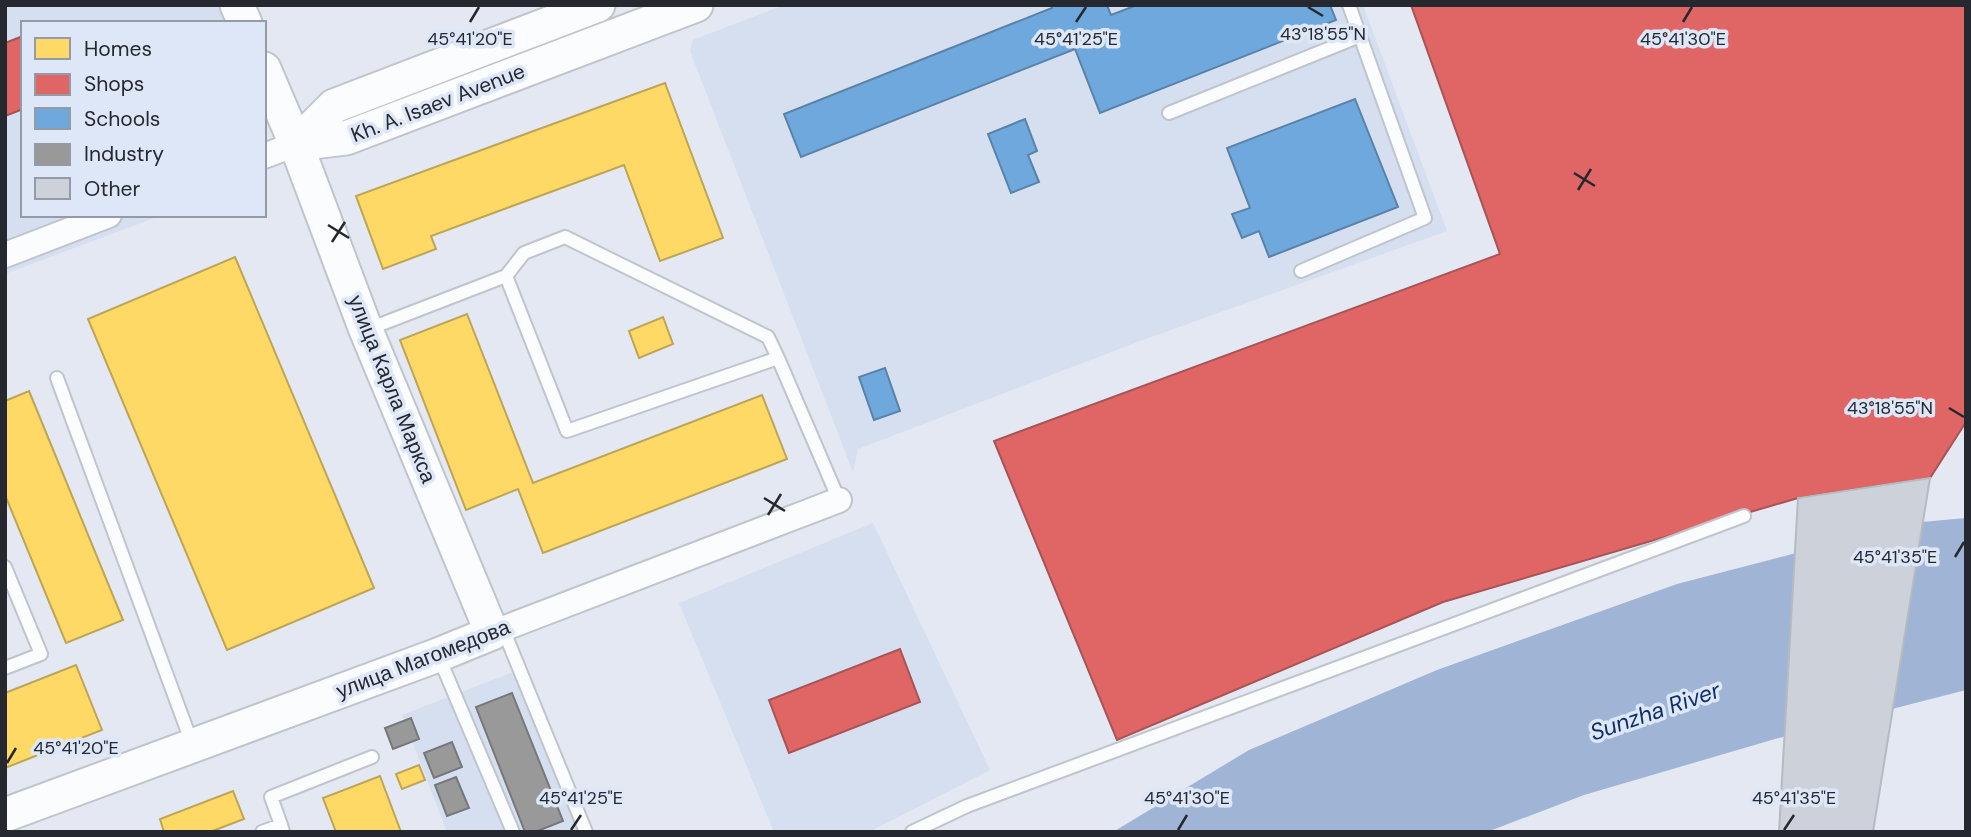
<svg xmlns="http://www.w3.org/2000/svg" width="1971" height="837" viewBox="0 0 1971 837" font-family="'DM Sans',sans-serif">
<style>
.built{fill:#d5dff0}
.water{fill:#a0b4d6}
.homes{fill:#ffd966;stroke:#bea455;stroke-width:2}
.shops{fill:#e06666;stroke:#a85355;stroke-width:2}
.schools{fill:#6fa8dc;stroke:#5982a8;stroke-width:2}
.industry{fill:#999;stroke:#767779;stroke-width:2}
.building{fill:#cdd1d9;stroke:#b6bac1;stroke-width:2}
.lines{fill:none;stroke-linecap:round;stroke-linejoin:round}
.lane-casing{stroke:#c0c4cb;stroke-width:16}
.street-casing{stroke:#c0c4cb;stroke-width:28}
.secondary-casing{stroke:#c0c4cb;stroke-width:37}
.lane{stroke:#fbfcfd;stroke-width:12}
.street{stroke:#fbfcfd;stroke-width:24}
.secondary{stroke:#fbfcfd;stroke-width:33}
.ticks{fill:none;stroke:#25282e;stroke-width:2.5}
.labels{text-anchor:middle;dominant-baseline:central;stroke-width:7;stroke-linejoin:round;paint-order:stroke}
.street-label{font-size:21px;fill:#25282e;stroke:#dde7f8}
.water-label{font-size:23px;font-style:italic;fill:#102f65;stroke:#dde7f8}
.ticks-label{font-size:18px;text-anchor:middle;fill:#25282e;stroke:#dde7f8;stroke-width:7;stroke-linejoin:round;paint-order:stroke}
</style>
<rect width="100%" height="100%" fill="#e3e8f2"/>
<path class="built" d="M5,5H219L226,23H23V215H162L5,274Z
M784,5H1363L1447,231L1140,341L858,449L853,472L690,51L693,40Z
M873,523L990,770L869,832H774L679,603Z
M513,672L580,832H447L402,715Z"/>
<path class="water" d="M1966,518V690L1775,739L1584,795L1487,832H1113L1249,750L1437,670L1677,584L1911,523Z"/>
<path class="homes" d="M665,83L723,238L660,261L624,165L431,236L436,249L383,269L356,196Z
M235,257L374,588L227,650L88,319Z
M467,314L533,483L762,395L787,459L543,553L518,489L466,510L400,340Z
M663,317L673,344L639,358L629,331Z
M29,391L123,620L66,643L5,495V401Z
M76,665L102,730L5,768V693Z
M419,765L425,780L402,789L396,774Z
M380,776L401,832H336L323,798Z
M233,791L244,819L210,832H164L160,819Z"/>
<path class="shops" d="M1411,5H1966V422L1930,478L1798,498L1443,602L1117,740L994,441L1500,254Z
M23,36V109L5,116V43Z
M900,649L920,702L789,753L769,700Z"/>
<path class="schools" d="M1051,5H1107L1111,15L1137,5H1330L1336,20L1100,113L1075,49L801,157L784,114L1052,8Z
M1355,99L1398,207L1269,257L1259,231L1242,238L1232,214L1250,208L1227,148Z
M1025,119L1037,151L1028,155L1039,182L1011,193L988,134Z
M885,368L900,411L874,420L859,377Z"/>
<path class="industry" d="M512,693L563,821L535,832H525L476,707Z
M411,718L419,739L393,749L385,728Z
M452,742L462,767L434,778L424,753Z
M456,777L469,808L447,816L435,785Z"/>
<path class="building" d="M1930,478L1873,832H1779L1798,498Z"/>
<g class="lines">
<defs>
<path id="lane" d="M1169,113L1360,36
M1301,271L1425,218L1349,5
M506,276L524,253L565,237L768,337L778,358
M366,330L506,276L567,431L778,358L839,500
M57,378L193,746
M5,567L41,654L5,668
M503,629L586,832
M438,655L513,832
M281,825L271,797L372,757
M262,832L281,825L283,832
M912,832L967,806L1744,516"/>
<path id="street" d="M264,156L296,144
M5,255L109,215
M492,633L839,500"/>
<path id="secondary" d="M237,5L245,23
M296,144L346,138L696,5
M296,144L334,106L598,5
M5,815L438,655L492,633L366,330L296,144L264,69"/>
</defs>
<use href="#lane" class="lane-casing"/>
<use href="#street" class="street-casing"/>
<use href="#secondary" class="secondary-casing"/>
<use href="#lane" class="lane"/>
<use href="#street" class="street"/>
<use href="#secondary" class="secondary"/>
</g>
<path class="ticks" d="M1308,7L1323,16M470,22L479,7M1076,22L1086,7M1683,22L1692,7M1574,173L1595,186M1578,190L1591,169M328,225L349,238M332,242L345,222M1949,408L1964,417M764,498L785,511M768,515L781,494M1955,557L1964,542M7,763L16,748M571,830L581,815M1178,830L1187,815M1784,830L1794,815"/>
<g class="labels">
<g class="street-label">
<text transform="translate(438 103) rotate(-21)">Kh. A. Isaev Avenue</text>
<text transform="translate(392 389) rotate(68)">улица Карла Маркса</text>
<text transform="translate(423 659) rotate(-21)">улица Магомедова</text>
</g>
<g class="water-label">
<text transform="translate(1655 711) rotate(-19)">Sunzha River</text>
</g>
</g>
<g class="ticks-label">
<text x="1323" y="40">43°18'55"N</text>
<text x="470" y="45">45°41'20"E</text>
<text x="1076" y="45">45°41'25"E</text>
<text x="1683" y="45">45°41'30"E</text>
<text x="1890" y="414">43°18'55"N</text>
<text x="1895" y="563">45°41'35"E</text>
<text x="76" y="754">45°41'20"E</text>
<text x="581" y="804">45°41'25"E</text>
<text x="1187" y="804">45°41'30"E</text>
<text x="1794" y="804">45°41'35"E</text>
</g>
<rect width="1971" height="837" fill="none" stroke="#25282e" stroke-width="14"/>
<rect x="21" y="21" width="245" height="196" fill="#dde7f8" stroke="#939ba7" stroke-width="2"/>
<rect x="35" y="38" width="35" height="21" fill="#ffd966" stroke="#939ba7" stroke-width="2"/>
<text x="84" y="56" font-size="21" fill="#25282e">Homes</text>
<rect x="35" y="74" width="35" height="21" fill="#e06666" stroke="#939ba7" stroke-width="2"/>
<text x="84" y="91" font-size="21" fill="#25282e">Shops</text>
<rect x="35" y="108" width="35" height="21" fill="#6fa8dc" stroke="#939ba7" stroke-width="2"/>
<text x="84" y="126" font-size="21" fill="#25282e">Schools</text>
<rect x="35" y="144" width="35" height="21" fill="#999999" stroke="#939ba7" stroke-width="2"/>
<text x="84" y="161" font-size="21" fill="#25282e">Industry</text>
<rect x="35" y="178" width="35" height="21" fill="#cdd1d9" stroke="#939ba7" stroke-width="2"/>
<text x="84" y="196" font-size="21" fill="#25282e">Other</text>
</svg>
